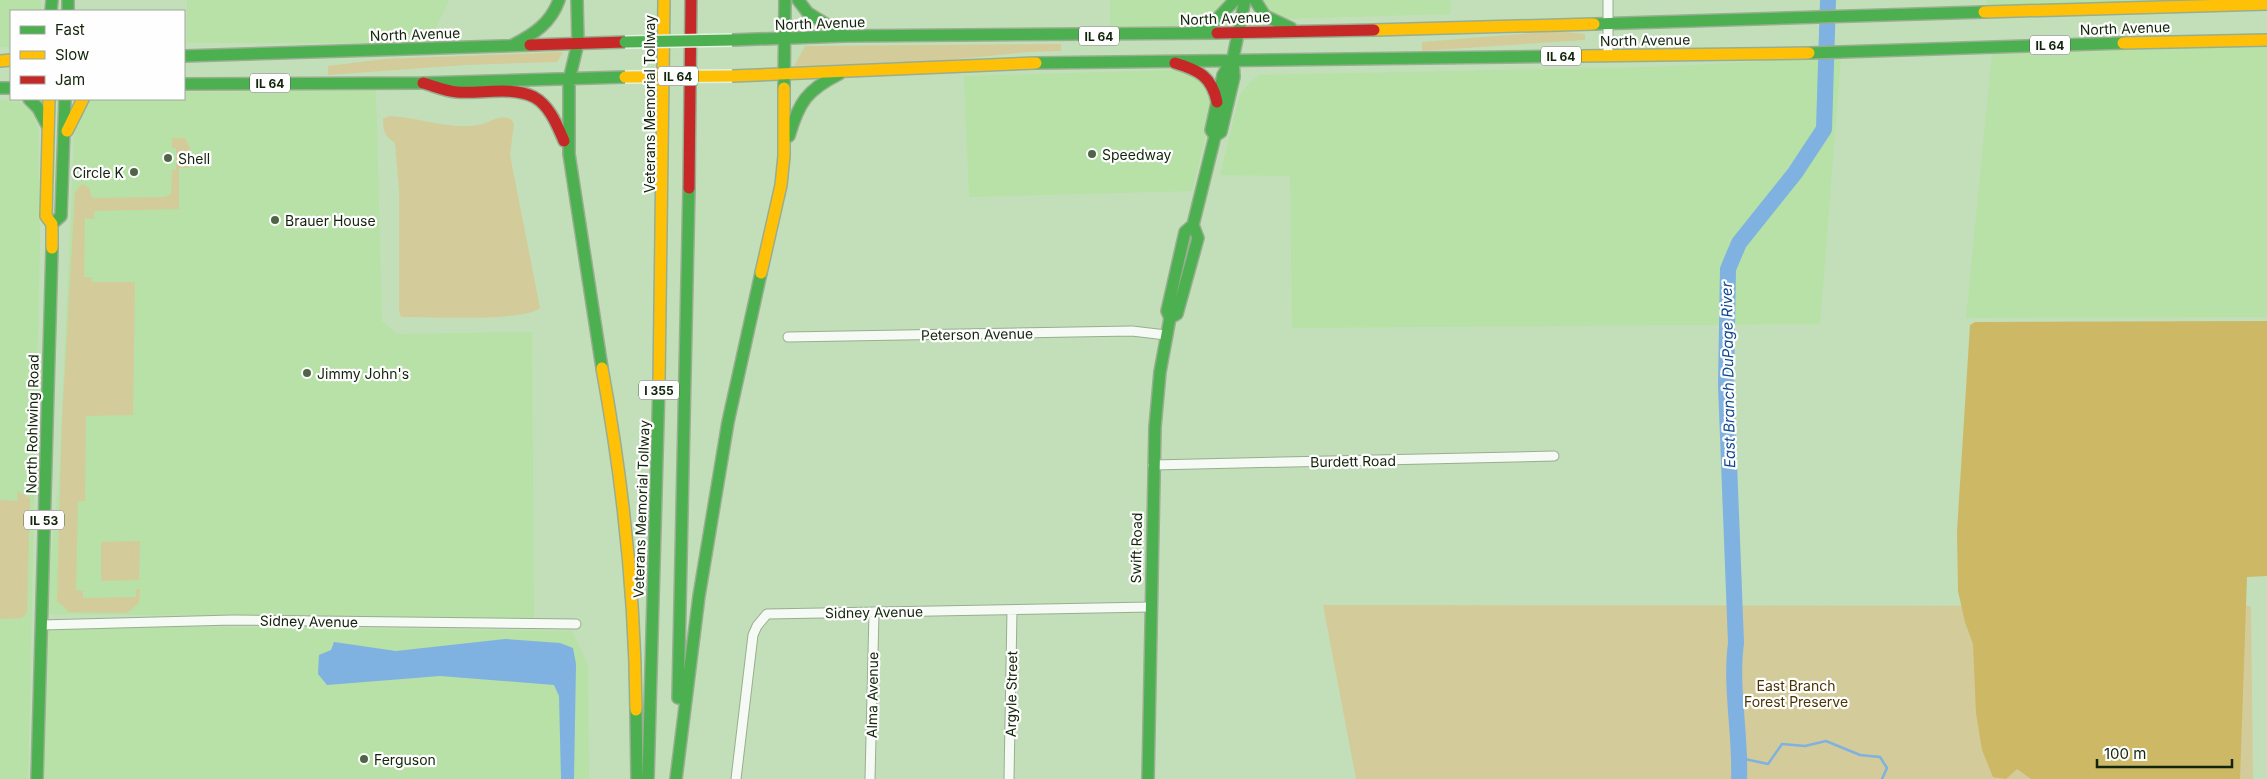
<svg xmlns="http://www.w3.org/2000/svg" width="2267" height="779" viewBox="0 0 2267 779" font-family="Inter,sans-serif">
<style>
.built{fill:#b7e1a7}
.green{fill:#d4cb9a}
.forest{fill:#cdb866}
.water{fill:#7fb1e1}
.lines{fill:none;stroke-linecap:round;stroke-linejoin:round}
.stream{stroke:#7fb1e1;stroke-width:2.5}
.river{stroke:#7fb1e1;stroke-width:16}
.street-casing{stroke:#98ae90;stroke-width:11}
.fast-casing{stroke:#98ae90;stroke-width:14}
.slow-casing{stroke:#98ae90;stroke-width:14}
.jam-casing{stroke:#98ae90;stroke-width:14}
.street{stroke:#f6faf4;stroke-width:9}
.fast{stroke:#4caf50;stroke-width:11}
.slow{stroke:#ffc107;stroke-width:11}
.jam{stroke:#c62828;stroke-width:11}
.fast-bridge-casing{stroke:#e4f1e0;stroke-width:14;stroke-linecap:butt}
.slow-bridge-casing{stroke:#e4f1e0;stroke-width:14;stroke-linecap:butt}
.fast-bridge{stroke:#4caf50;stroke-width:11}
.slow-bridge{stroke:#ffc107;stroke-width:11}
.poi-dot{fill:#506547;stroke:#fefefe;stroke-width:2}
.labels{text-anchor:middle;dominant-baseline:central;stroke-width:4.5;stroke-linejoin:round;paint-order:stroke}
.shield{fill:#fefefe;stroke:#596553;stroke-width:1}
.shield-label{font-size:12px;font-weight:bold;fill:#12240a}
.street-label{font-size:14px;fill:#12240a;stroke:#fefefe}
.poi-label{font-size:14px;fill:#12240a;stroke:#fefefe;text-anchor:start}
.park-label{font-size:14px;fill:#4d3405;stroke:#fefefe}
.water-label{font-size:15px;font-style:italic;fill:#0f4894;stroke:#fefefe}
</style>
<rect width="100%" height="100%" fill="#c3dfb9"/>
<path class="built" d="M0,0H41V11H11V47H0Z
M187,0H449L429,43H187Z
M1110,0H1233L1213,19L1187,28L1158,32L1110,33Z
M1260,0H1451L1450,14L1279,19L1270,16Z
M1987,0H2180L1987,9Z
M2267,44V317L1966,318L1992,53L2151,46Z
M1841,57L1820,324L1292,328L1290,176L1220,175L1239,97L1248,84L1259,75L1653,67Z
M1172,70L1195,74L1208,84L1211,98L1210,120L1192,191L969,197L964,76Z
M376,89L382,321L397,334L532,332L534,619L45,614L59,480L74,137L78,115L89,100L93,99H184V92Z
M0,100L26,103L33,112L38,127L40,239L28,779H0Z
M47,625L572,631L588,665L589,779H42Z"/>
<path class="green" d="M1557,31L1585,34V40L1422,51V42Z
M1061,44V51L1028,52L939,61L794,66L805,46Z
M563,52L557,62L465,65L328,75V66L384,59Z
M389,116C419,117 448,130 478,125C491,123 497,114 511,119L514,124L510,155L540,308C525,322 426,317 401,317L399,311V190L395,143C385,136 383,132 383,119Z
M172,138H185L190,148V168H179V209L94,211V219L85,218L84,277H92L91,282H135L133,415L86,416L85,501H78L76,590L83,591V598L136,597V589H140L139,603L127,613L69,612L57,601L62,420L75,192L82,184L89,188L92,198L165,197L171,194L172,170L176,169V148H172Z
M17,491L30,498L27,612L22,618L0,619V500L18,501Z
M140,541L139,580L101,581V542Z
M1323,605L2251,606L2253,779H1356Z"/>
<path class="forest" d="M2267,321V576L2247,577L2240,779H2031L2017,769L2006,779L1993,777L1982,750L1976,713L1973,644L1965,622L1958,591L1957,531L1970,325L1975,322Z"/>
<path class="water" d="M505,639L560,643L573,648L576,664L574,779H561L559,696L554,685L440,676L327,685L318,674L319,655L331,650L334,642L396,651Z"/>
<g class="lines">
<path class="stream" d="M1740,758L1768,764L1782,744L1805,746L1826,741L1860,755L1880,757L1887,768L1882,779"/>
<path class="river" d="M1739,779C1741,735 1730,688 1736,643L1726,385L1728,269L1739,243L1795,173L1824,129L1828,0"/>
<defs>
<path id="street" d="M1608,0V55
M788,337L1132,331L1166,335
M1153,465L1554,456
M41,625L233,620L576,624
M736,779L753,635L757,626L767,614L1151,607
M870,779L874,612
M1009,779L1012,610"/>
<path id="fast" d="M68,0V11
M577,0L578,43L569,80V154L602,368
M798,0L808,13L845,36
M1255,0L1265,16L1291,28
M51,11L52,0
M1594,24L1984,12
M1195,32L1215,21L1235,0
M732,40L845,36L1217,33
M513,45C534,34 551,23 559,0
M1809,53L2123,43
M184,56L530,45
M1036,63L1581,56
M184,84L423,83L625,77
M0,88H11
M784,88L785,0
M29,99L38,108L47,125
M789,136C799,102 807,90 839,74
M1215,136L1221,132L1234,77L1233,58L1245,0
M52,224L61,216L65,99
M1170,318L1177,314L1198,238L1193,225L1215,136L1211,130L1223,75L1233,58
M678,698L689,188
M636,710L637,779
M37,779L52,248
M648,779L659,383
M676,779L699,596L728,422L761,273
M1148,779L1155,427L1160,372L1170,318L1167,311L1185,232L1193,225"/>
<path id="slow" d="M1984,12L2267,4
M1374,30L1594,24
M2123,43L2267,40
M1581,56L1809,53
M0,61L11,60
M732,76L1036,63
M49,99L46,216L52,224V248
M67,131L83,99
M761,273L781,185L784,156V88
M602,368C623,482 635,595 636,710
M659,383L664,0"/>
<path id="jam" d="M1217,33L1374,30
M530,45L625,42
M1175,63C1199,70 1212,77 1217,102
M423,83C434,86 445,91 457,92C480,94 512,86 534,97C550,106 557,125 564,141
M689,188L691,0"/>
</defs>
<use href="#street" class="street-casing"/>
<use href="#fast" class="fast-casing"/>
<use href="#slow" class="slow-casing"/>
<use href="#jam" class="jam-casing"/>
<use href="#street" class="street"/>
<use href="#fast" class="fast"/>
<use href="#slow" class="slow"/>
<use href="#jam" class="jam"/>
<defs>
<path id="fast-bridge" d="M625,42L732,40"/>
<path id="slow-bridge" d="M625,77L732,76"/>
</defs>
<use href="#fast-bridge" class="fast-bridge-casing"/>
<use href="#slow-bridge" class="slow-bridge-casing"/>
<use href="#fast-bridge" class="fast-bridge"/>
<use href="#slow-bridge" class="slow-bridge"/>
</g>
<g class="poi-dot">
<circle cx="1092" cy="154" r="5"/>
<circle cx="168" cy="158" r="5"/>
<circle cx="134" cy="172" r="5"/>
<circle cx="275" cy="220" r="5"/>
<circle cx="307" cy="373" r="5"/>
<circle cx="364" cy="759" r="5"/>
</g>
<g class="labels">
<g class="shield">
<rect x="1079" y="26.5" width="40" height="19" rx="4"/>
<rect x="2030" y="35.5" width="40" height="19" rx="4"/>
<rect x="1541" y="46.5" width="40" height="19" rx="4"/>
<rect x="658" y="66.5" width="40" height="19" rx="4"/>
<rect x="250" y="73.5" width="40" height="19" rx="4"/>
<rect x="639" y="380.5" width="40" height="19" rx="4"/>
<rect x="24" y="510.5" width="40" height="19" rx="4"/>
</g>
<g class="shield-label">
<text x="1099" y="36">IL 64</text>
<text x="2050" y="45">IL 64</text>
<text x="1561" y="56">IL 64</text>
<text x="678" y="76">IL 64</text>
<text x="270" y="83">IL 64</text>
<text x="659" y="390">I 355</text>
<text x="44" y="520">IL 53</text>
</g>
<g class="street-label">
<text transform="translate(1225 18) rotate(-2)">North Avenue</text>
<text transform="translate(820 23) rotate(-2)">North Avenue</text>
<text transform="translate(2125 28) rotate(-2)">North Avenue</text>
<text transform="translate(415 34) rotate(-2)">North Avenue</text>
<text transform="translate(1645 40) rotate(-1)">North Avenue</text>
<text transform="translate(649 104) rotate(-90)">Veterans Memorial Tollway</text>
<text transform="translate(977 334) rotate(-1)">Peterson Avenue</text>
<text transform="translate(32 424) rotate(-89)">North Rohlwing Road</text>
<text transform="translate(1353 461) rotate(-1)">Burdett Road</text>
<text transform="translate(641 509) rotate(-88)">Veterans Memorial Tollway</text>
<text transform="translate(1136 548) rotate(-89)">Swift Road</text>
<text transform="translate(874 612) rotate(-1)">Sidney Avenue</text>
<text transform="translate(309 621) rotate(1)">Sidney Avenue</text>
<text transform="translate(1011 694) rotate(-89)">Argyle Street</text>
<text transform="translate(872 695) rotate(-89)">Alma Avenue</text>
</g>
<g class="poi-label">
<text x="1102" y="154">Speedway</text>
<text x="178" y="158">Shell</text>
<text x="124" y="172" text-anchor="end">Circle K</text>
<text x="285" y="220">Brauer House</text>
<text x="317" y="373">Jimmy John's</text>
<text x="374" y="759">Ferguson</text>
</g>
<g class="park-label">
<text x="1796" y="685">East Branch<tspan x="1796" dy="16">Forest Preserve</tspan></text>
</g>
<g class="water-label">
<text transform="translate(1728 375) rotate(-91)">East Branch DuPage River</text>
</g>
</g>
<rect x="10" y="10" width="175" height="90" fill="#fefefe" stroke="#a0a79c"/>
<rect x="20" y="26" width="25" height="8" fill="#4caf50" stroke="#a0a79c"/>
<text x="55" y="35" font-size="15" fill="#12240a">Fast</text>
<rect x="20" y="51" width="25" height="8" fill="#ffc107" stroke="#a0a79c"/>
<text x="55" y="60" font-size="15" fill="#12240a">Slow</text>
<rect x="20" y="76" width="25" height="8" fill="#c62828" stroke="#a0a79c"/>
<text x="55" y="85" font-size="15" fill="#12240a">Jam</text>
<path d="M2097 759v8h135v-8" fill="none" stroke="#12240a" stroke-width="2.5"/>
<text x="2104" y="759" font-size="15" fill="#12240a" stroke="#fefefe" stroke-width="4" paint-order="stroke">100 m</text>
</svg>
